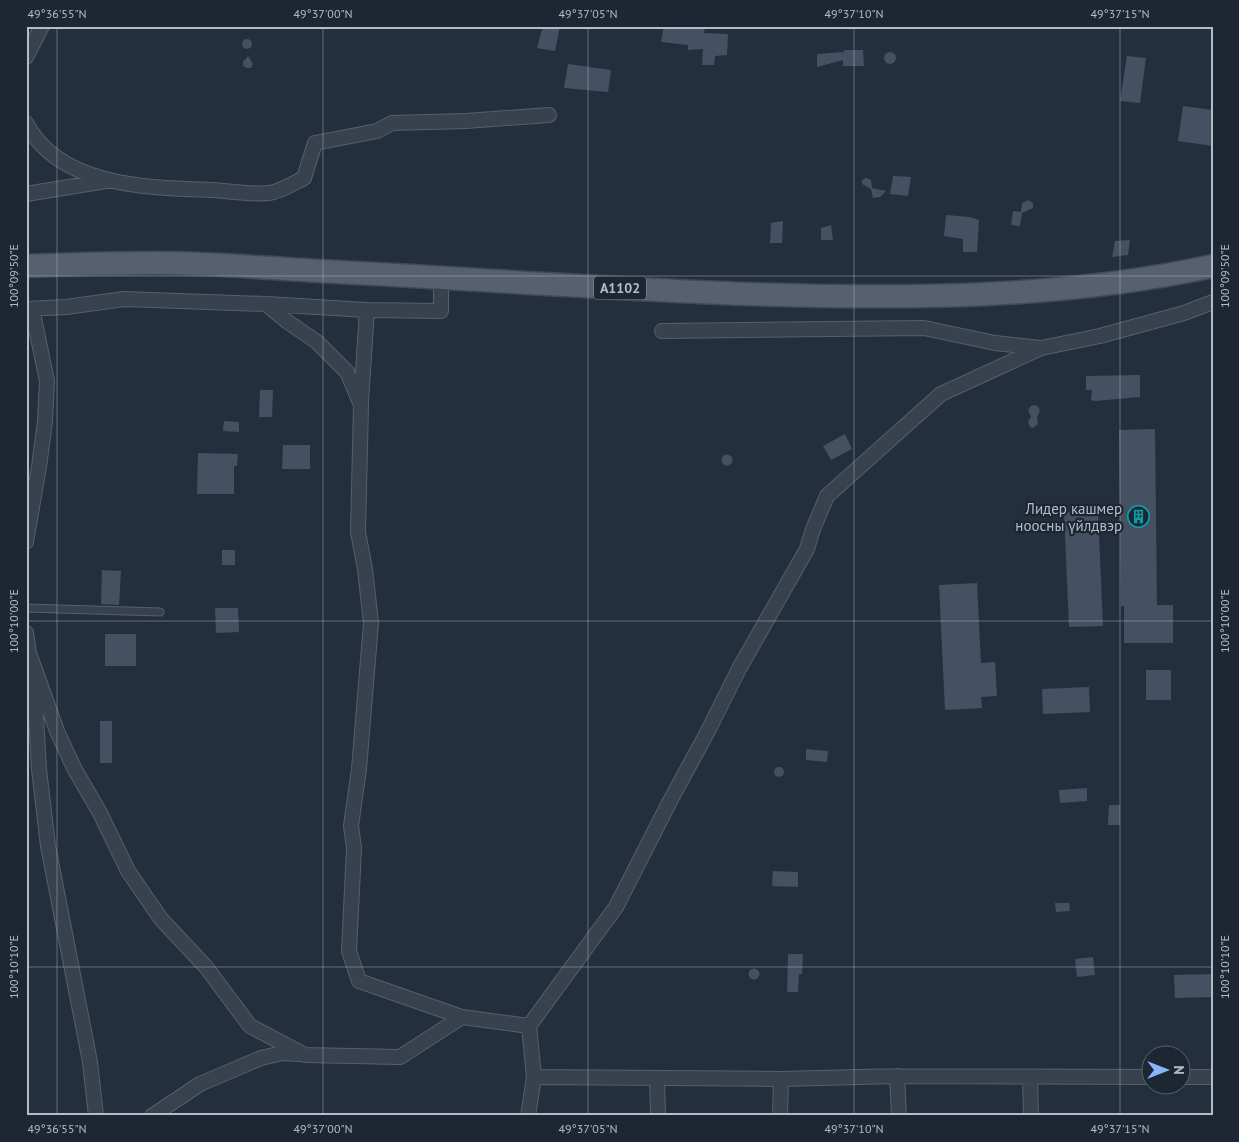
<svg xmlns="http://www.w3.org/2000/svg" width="1239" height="1142" viewBox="0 0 1239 1142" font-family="'PT Sans',sans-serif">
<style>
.building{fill:#455162}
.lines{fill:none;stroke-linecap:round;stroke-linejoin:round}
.lane-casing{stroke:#565f6c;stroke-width:9}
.street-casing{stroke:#565f6c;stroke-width:16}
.primary-casing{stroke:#414a57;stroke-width:25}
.lane{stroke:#38414e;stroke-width:7}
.street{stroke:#38414e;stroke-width:14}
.primary{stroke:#56606e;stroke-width:22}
.ticks{fill:none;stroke:#b4bcc9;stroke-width:1;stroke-opacity:0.45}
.labels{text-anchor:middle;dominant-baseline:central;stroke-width:4.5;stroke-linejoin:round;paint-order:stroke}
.shield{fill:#1d2633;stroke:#878f9c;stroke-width:1}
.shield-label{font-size:14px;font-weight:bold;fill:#b4bcc9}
.poi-label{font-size:15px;fill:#b4bcc9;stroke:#1d2633;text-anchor:end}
.neatline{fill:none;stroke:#b4bcc9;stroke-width:2}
.ticks-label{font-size:12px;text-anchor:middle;fill:#b4bcc9}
</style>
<rect width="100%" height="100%" fill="#242f3e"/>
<path class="building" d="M543,26H560L555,51L537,48Z
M664,26H705L704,33L728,34L727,55L715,56L714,65H702L703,49L688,50V45L661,42Z
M242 44a5 5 0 1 1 10 0a5 5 0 1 1-10 0Z
M844,50H863L864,66H843V60L817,67V54L844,52Z
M884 58a6 6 0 1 1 12 0a6 6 0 1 1-12 0Z
M248,56L253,64L251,68H247L243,66V62Z
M1127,56L1146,58L1140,103L1120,101Z
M568,64L611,70L608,92L564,88Z
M1183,106L1213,110V146L1178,141Z
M893,176L911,177L908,196L890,194Z
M866,178L871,180L872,188L886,191L880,197L873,198L871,189L862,184V180Z
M1028,200L1033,203V208L1022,213L1020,226L1011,225L1013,211L1021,212L1022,203Z
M946,215L970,217L979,220L977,252H963V239L944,236Z
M783,221L782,243H770L771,223Z
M831,225L833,240H821V228Z
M1130,240L1128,255L1112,257L1115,241Z
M1140,375V397L1095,401L1091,400L1092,390H1086V376Z
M260,390H273L272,417H259Z
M1034,405L1037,406L1040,410L1037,418L1038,424L1033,428L1030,427L1028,422L1031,417L1028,410L1031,406Z
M224,421L239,422V432L223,431Z
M1155,429L1157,605H1173V643H1124V606H1121L1119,430Z
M845,434L852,449L831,460L823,446Z
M283,445H310V469H282Z
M198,453L238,454L237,466H234V494H197Z
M721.5 460a5.5 5.5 0 1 1 11 0a5.5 5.5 0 1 1-11 0Z
M1098,511L1103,626L1069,627L1064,512Z
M222,550H235V565H222Z
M102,570L121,571L119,605L101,604Z
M977,583L981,663L995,662L997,696L981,697L982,708L945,710L939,585Z
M215,608H238L239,632L216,633Z
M105,634H136V666H105Z
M1146,670H1171V700H1146Z
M1089,687L1090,712L1043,714L1042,689Z
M100,721H112V763H100Z
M806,749L828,751L827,762L806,760Z
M774 772a5 5 0 1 1 10 0a5 5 0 1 1-10 0Z
M1087,788V801L1060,803L1059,790Z
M1109,805H1120V825H1108Z
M773,871L798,872V887L772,886Z
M1055,903H1069L1070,911L1056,912Z
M788,954H803L802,974H799L798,992H787Z
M1093,957L1095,975L1077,977L1075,959Z
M748.5 974a5.5 5.5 0 1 1 11 0a5.5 5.5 0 1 1-11 0Z
M1213,974V997L1175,998L1174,975Z"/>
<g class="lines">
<defs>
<path id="lane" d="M26,608L160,612"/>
<path id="street" d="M26,57L42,26
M26,123C59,187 149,188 212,190C229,191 253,195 269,193C280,192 294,183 304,178L315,143L377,131L392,123L466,121L549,115
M26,194L106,181
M266,304L285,320L317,342L347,372L361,405L358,532L365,569L371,623L359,769L351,826L354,848L349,951L359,981L462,1017L529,1026
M26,309L66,307L124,299L266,304L367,310L441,311V277
M662,331L924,328L995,343L1041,348L1100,336L1184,313L1213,302
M361,402L367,310
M26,542L39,467L45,421L47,381L32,309
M26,633L29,653L57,731L74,768L100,813L128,871L161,919L206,967L250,1026L305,1055L400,1057L462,1017
M34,680L39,769L48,846L90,1062L96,1116
M897,1076L899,1116
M534,1077L781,1079L897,1076L1152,1077
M1182,1077H1213
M657,1078L658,1116
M1030,1078L1031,1116
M152,1116L200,1084L261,1058L283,1053L298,1054
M528,1116L534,1077L529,1026L616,907L670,801L708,731L740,667L807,549L813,529L827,496L941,394L1041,348
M780,1116L781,1079"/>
<path id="primary" d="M26,266C70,264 114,263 158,263C211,263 265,268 319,271C462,278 605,289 749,294C903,299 1061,299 1213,266"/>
</defs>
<use href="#lane" class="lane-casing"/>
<use href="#street" class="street-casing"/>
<use href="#primary" class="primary-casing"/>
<use href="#lane" class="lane"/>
<use href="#street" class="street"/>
<use href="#primary" class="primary"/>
</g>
<path class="ticks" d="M57,26V1116M323,26V1116M588,26V1116M854,26V1116M1120,26V1116M26,276H1213M26,621H1213M26,967H1213"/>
<defs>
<symbol id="building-ring" viewBox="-11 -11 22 22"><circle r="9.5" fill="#1d2633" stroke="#0f9aa8" stroke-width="1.5"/><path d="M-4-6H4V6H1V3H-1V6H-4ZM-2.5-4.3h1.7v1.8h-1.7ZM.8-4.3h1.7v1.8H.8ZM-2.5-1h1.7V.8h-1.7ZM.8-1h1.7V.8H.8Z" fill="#0f9aa8"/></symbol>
</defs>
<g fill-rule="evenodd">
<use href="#building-ring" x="1126" y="504" width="25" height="25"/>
</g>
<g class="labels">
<rect class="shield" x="594" y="276.5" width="52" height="23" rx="4"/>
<g class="shield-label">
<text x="620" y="288">A1102</text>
</g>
<g class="poi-label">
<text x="1122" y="508">Лидер кашмер<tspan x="1122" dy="17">ноосны үйлдвэр</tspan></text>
</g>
</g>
<rect width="1239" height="1142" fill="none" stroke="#1d2633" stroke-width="55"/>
<g transform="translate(1166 1070) rotate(90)"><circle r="24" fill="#1d2633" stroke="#59626f"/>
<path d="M0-4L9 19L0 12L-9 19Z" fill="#8ab4f8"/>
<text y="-8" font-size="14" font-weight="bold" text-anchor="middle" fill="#b4bcc9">N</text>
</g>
<rect x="28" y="28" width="1184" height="1086" class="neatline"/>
<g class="ticks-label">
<text x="57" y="18">49°36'55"N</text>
<text x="323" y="18">49°37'00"N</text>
<text x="588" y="18">49°37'05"N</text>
<text x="854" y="18">49°37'10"N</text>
<text x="1120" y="18">49°37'15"N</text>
<text transform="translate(1225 276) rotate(-90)" y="4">100°09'50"E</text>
<text transform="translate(14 276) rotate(-90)" y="4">100°09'50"E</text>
<text transform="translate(1225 621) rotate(-90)" y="4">100°10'00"E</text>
<text transform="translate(14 621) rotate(-90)" y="4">100°10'00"E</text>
<text transform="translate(1225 967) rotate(-90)" y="4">100°10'10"E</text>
<text transform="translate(14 967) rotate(-90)" y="4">100°10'10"E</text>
<text x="57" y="1133">49°36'55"N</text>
<text x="323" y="1133">49°37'00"N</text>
<text x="588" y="1133">49°37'05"N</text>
<text x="854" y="1133">49°37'10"N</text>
<text x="1120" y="1133">49°37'15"N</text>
</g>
</svg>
